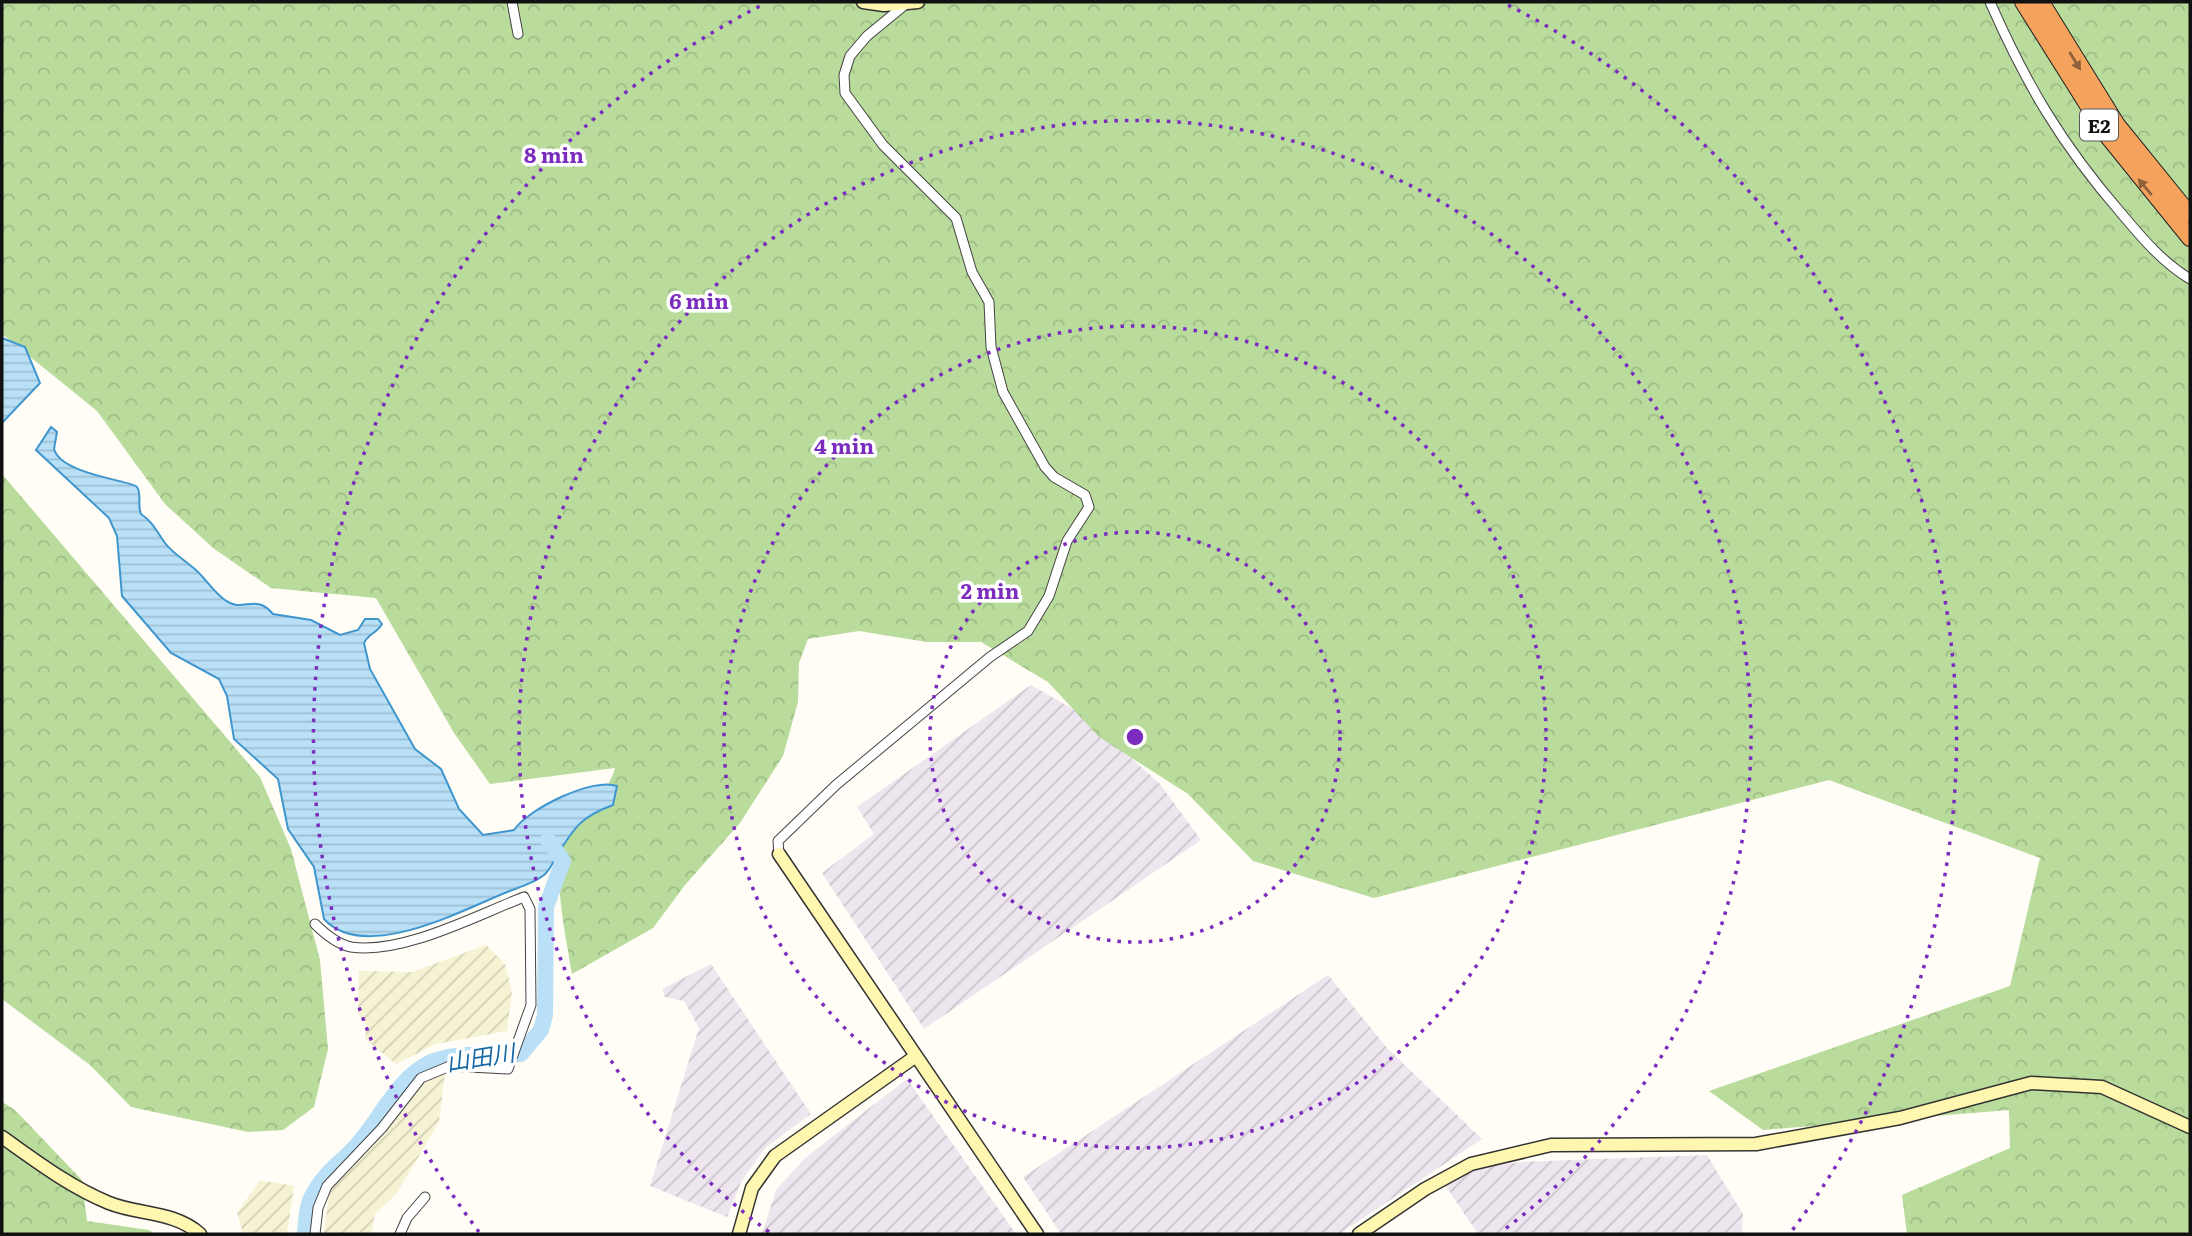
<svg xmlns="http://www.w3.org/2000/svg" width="2192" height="1236" viewBox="0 0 2192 1236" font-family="Literata,'Noto Sans JP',serif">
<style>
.industrial{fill:url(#industrial-furrows)}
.farmland{fill:url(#farmland-furrows)}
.forest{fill:url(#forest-crowns)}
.water{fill:url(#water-rules);stroke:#3f96cf;stroke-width:2}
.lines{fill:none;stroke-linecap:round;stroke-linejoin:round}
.river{stroke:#b9e0f7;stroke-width:16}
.street-casing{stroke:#444;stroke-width:11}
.secondary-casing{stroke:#333;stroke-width:15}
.highway-casing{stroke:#222;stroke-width:18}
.street{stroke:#fff;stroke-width:9}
.secondary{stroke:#fff6b0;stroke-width:12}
.highway{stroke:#f5a25d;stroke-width:16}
.oneway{fill:#8e613b}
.ring{fill:none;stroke:#7b2cbf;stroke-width:3.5;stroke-dasharray:3.5 7}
.labels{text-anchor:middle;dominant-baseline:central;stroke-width:7;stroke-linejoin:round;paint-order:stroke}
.shield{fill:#fff;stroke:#585858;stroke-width:2}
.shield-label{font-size:19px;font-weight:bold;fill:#111}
.water-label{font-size:23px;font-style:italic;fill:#1768a6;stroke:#fff}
.centre{fill:#7b2cbf;stroke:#fff;stroke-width:3.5}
.ring-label{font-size:21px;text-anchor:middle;font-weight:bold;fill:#7b2cbf;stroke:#fff;stroke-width:7;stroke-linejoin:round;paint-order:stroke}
</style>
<defs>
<pattern id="industrial-furrows" width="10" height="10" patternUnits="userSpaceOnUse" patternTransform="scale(1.75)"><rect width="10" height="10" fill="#eee6ef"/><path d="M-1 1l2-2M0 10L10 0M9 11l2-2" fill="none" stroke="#cbc4cc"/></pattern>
<pattern id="farmland-furrows" width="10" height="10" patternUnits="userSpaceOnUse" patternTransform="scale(1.75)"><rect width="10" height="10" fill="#f6f3d4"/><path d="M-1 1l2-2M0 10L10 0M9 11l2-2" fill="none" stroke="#d2cfb5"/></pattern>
<pattern id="forest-crowns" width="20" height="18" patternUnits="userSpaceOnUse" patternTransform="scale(1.75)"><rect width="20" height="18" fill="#b9dc9c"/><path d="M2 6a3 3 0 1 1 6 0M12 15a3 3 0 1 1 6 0" fill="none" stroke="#9ebc85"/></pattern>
<pattern id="water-rules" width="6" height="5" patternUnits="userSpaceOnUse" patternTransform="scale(1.75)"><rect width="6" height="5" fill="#b9e0f7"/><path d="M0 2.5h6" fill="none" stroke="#9ebfd3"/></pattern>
</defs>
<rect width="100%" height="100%" fill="#fffdf5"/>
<path class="industrial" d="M1031,685L1085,716L1160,784L1201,840L924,1029L822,873L874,834L857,807Z
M711,964L811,1114L765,1148L742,1180L727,1217L650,1186L699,1028L684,1001L665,997L662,989Z
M1328,975L1387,1048L1482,1139L1339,1234H1061L1023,1177Z
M907,1079L1016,1234H762L776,1190L805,1158Z
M1707,1155L1743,1214L1742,1234H1478L1445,1185L1475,1169L1520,1162Z"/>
<path class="farmland" d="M486,945L505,964L512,992L507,1031L436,1044L396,1064L365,1039L367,1025L358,1014L359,971L412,972Z
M435,1073H445L439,1122L397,1193L375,1214L371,1234H324L329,1193L338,1178L391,1125L423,1082Z
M260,1180L294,1186L287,1234H243L237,1213Z"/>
<path class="forest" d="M2,2H2190V1234H1907L1902,1195L2010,1148L2009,1110L1763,1130L1709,1091L2010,986L2040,858L1829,780L1374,898L1253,861L1188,794L1099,737L1048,682L981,642H927L859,631L808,639L799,663L798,702L783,756L740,823L685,885L653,928L572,974C565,930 548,859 569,817C580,796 605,805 615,768L490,784L454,733L376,598L271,588L213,548L165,504L97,411L2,334Z
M2,474L260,777L291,849L320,960L328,1049L314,1107L283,1130L248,1132L131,1107L90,1065L2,999Z
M2,1102L15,1110L82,1180L87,1221L149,1230L155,1234H2Z"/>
<path class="water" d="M2,338L25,347L40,383L2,423Z
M51,427L57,432L54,449C61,475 134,481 137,487C142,494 137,505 141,514C153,522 157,532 165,543C174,555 188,562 198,572C207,581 215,593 225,600C243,614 255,592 273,614L311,620L340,635L358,630L365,619H378L382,624C377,633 368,634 364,643L370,669L415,749L441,769L459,809L483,835L514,830C528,809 593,777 617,786L613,805C580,817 574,828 556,857C553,863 549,871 544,875C533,884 513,889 500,895C457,913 363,962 324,919L314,867L288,829L278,779L234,739L227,696L219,679L171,653L122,596L117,536L109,518L36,450Z"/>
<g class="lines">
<path class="river" d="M305,1234C306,1223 306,1208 311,1198C325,1171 338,1166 356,1146C381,1119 396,1079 431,1062C455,1051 494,1056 521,1054L541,1030L545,1015L546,907L563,861L548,840"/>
<defs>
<path id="street" d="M512,2L518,34
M1990,2C2026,84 2062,145 2121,213C2143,239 2162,262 2190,279
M779,854L778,841L836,785L990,657L1028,631L1049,596L1067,541L1089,507L1085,495L1054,477L1045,467L1003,392L991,347L989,302L972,272L956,218L883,145L845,93L844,75L850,56L867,36L906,4
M315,924C325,934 337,944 351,947C402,955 477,915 524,897L530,909L531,1005L508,1069L450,1066L421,1078L382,1128L327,1186L318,1208L315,1234
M400,1234L407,1218L425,1197"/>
<path id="secondary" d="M863,2L884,5L918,2
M779,854L1037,1234
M2,1137C36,1161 70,1187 109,1203C139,1215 174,1211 200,1234
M739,1234L752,1188L775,1156L916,1056
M1359,1234L1425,1189L1471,1164L1551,1145L1756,1144L1900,1118L2031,1083L2102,1087L2190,1127"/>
<path id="highway" d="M2023,2L2106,134L2190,238
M2041,2L2117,125L2190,215"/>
</defs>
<use href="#street" class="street-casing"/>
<use href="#secondary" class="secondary-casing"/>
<use href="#highway" class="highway-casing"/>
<use href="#street" class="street"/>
<use href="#secondary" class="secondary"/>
<use href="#highway" class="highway"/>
</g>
<defs><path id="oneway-solid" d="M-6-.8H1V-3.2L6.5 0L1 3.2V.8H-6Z" transform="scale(1.75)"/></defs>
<g class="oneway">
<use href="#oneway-solid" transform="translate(2075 61) rotate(58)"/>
<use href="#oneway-solid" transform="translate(2145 187) rotate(-130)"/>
</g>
<g class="ring">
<circle cx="1135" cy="737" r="205"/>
<circle cx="1135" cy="737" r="411"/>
<path d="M769 1232A616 616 0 1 1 1501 1232"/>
<path d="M479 1232A822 822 0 0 1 762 5M1508 5A822 822 0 0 1 1791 1232"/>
</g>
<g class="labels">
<rect class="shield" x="2080" y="109.5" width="38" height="31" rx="5"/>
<g class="shield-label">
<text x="2099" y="125">E2</text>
</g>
<g class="water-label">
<text transform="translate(480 1056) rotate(-9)">山田川</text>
</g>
</g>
<circle cx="1135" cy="737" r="10" class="centre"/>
<g class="ring-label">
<text x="554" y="163">8 min</text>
<text x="699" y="309">6 min</text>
<text x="844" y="454">4 min</text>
<text x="990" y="599">2 min</text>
</g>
<rect width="2192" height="1236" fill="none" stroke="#111111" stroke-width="7"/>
</svg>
